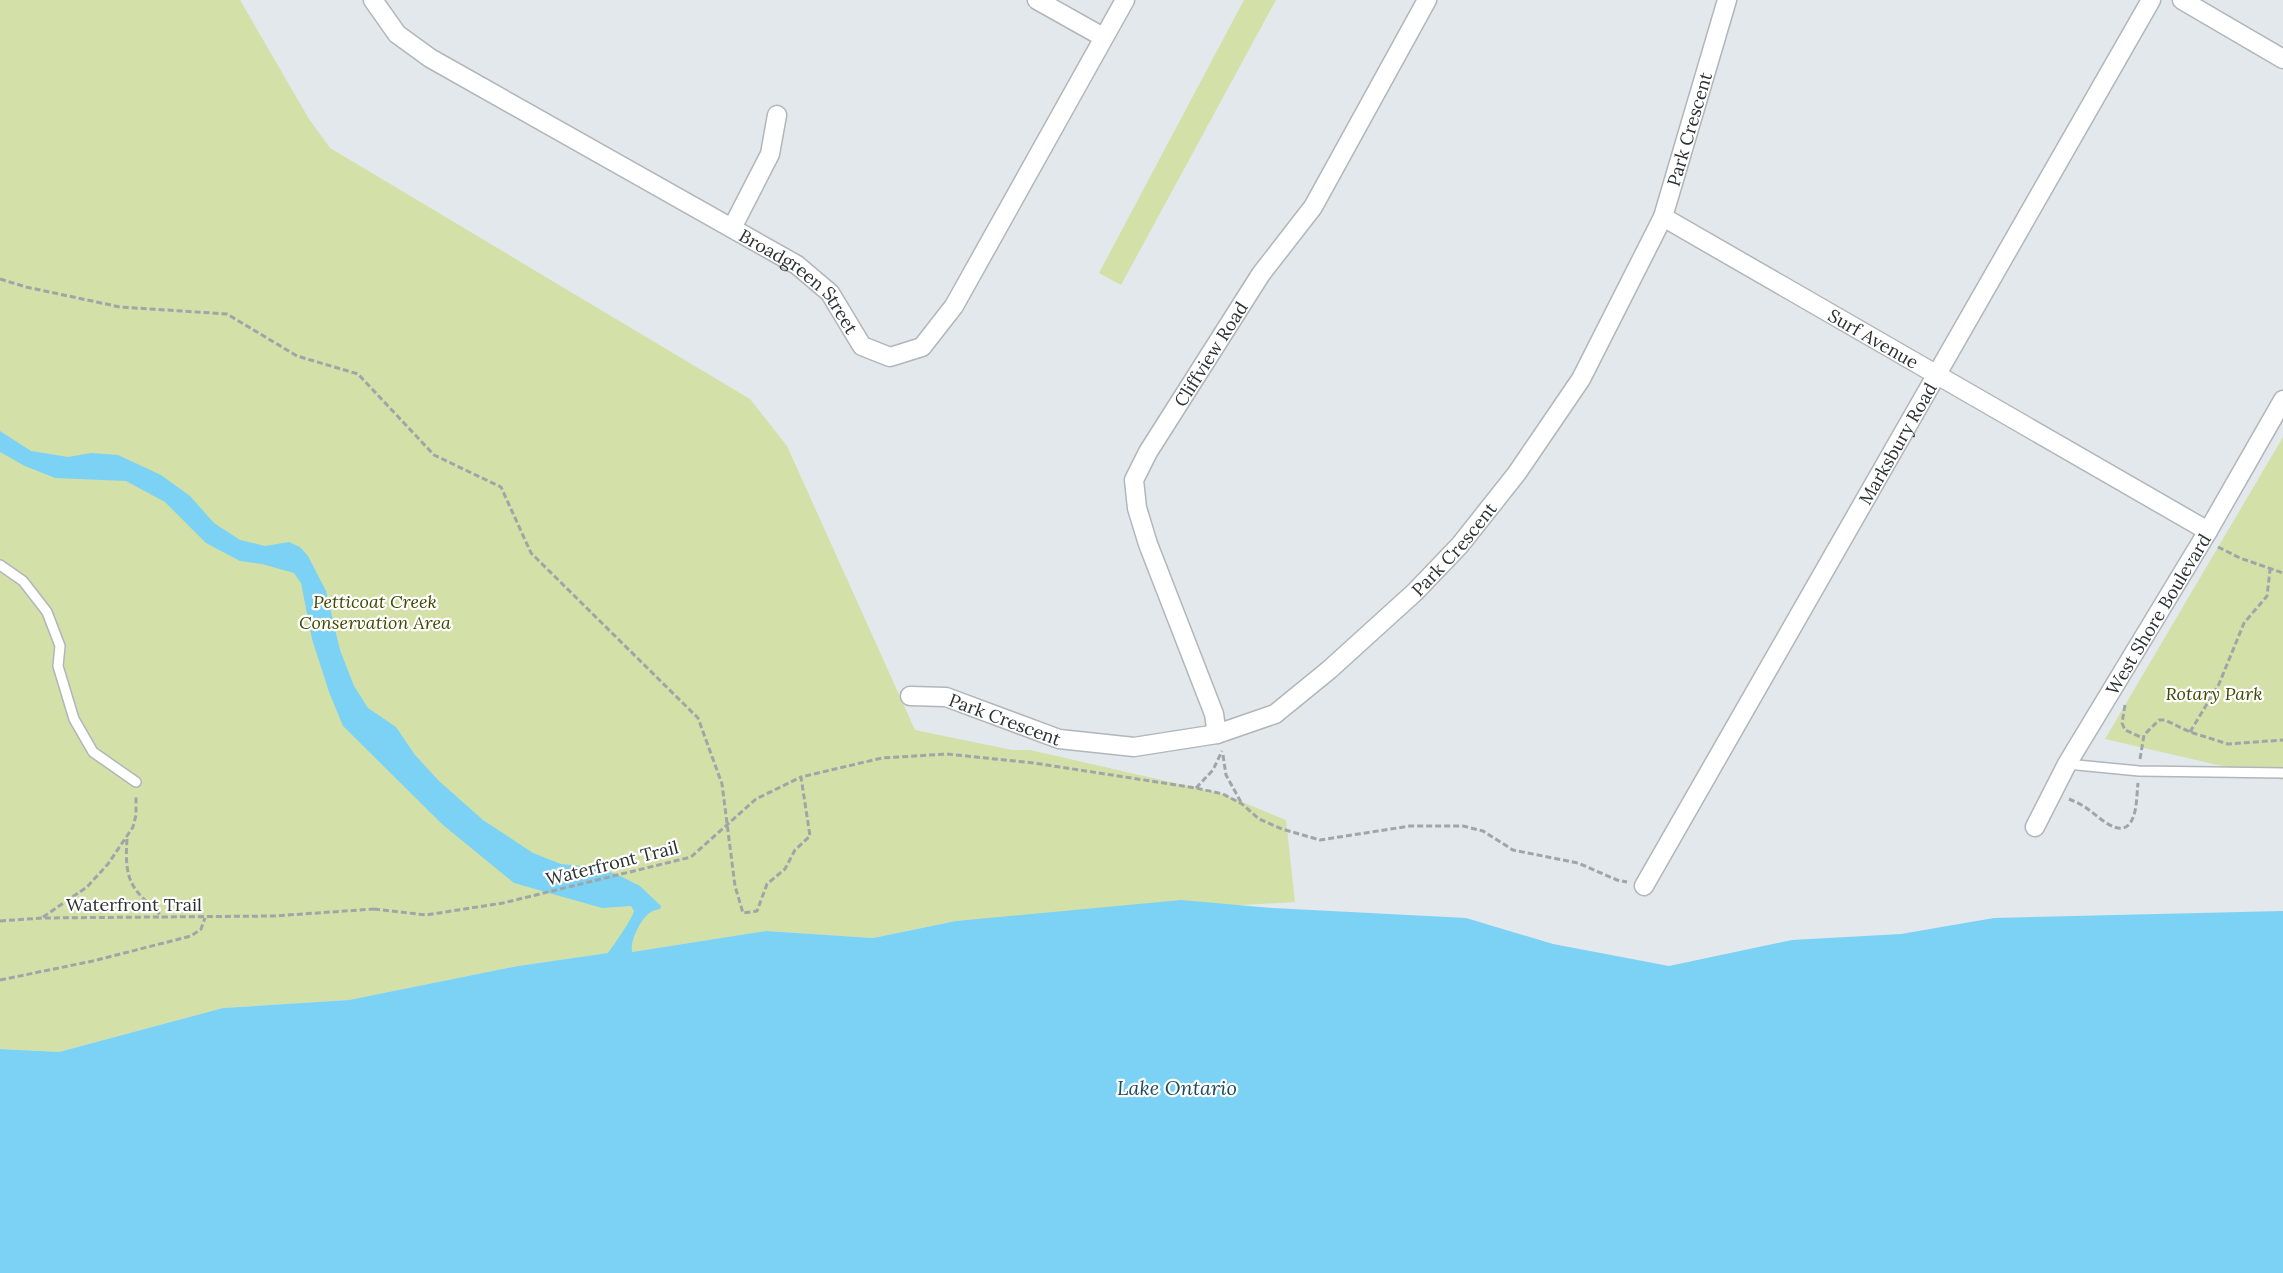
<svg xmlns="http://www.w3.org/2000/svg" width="2283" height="1273" viewBox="0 0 2283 1273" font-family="Lora,serif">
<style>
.green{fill:#d3e0a8}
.water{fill:#7bd2f4}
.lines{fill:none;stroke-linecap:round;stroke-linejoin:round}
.lane-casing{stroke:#b1b6ba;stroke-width:12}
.street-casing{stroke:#b1b6ba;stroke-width:21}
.path{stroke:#a0a5a8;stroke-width:3;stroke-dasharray:6 3;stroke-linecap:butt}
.lane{stroke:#fff;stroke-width:9}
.street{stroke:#fff;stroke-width:18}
.path-bridge{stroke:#a0a5a8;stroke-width:3;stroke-dasharray:6 3;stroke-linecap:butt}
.labels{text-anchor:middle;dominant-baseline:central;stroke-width:4.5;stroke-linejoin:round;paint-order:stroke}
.street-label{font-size:18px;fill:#2d2f31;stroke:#fff}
.park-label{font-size:18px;font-style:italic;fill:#404a00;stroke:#fff}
.water-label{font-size:20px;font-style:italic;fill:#1a4c5e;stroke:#fff}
</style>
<rect width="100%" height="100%" fill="#e2e8ec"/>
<path class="green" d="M0,0H240L309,119L330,148L750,399L787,446L915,730L1012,750H1030L1223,794L1286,820L1295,902L956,921L873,938L766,931L632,952L609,953L518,966L349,1000L223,1008L59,1052L0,1049Z
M1244,0H1276L1121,285L1099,273Z
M2283,437V780L2105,739Z"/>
<path class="water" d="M0,431L31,451L68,457L91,453L118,455L161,475L190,496L214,523L240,540L265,546L289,542L300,547L308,556L326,591L340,650L354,686L368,708L396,727L415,755L439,781L483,820L533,853L561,864L590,867L616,874L640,886L661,906L660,909C657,910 653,910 651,912C640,919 630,941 632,952L766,931L873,938L956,921L1181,900L1273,908L1466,918L1553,944L1669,966L1792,940L1901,934L1994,918L2283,911V1273H0V1049L59,1052L223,1008L349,1000L518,966L608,953C614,945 632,919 634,911L631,906L602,908L514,883L443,825L343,726L329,692L312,639L301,583L294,573L262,564L240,561L206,543L165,502L126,481L55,478L25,466L0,452Z"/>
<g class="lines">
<defs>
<path id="lane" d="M0,565L23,581L47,612L60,646L58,666L74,719L93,752L136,782
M2067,764L2139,771L2283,773"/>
<g id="street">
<path id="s1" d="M373,0L397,34L430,58L797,265L830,293L862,346L890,357L922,347L954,306L1125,0"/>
<path d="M1037,0L1103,37"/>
<path d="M2182,0L2283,59"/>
<path id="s2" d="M1663,217L2208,531"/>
<path d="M732,228L770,154L777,115"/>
<path id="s3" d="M910,696L946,697L1059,739L1134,747L1217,734L1275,714L1329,670L1415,592L1460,545L1517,473L1581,379L1663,217L1727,0"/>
<path id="s4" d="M1217,734L1214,714L1148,544L1137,508L1134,480L1148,452L1261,274L1313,207L1427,0"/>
<path id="s5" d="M2035,827L2067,764L2208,531L2283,400"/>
<path id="s6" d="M1644,886L2151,0"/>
</g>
</defs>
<use href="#lane" class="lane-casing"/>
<use href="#street" class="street-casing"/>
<path class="path" d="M0,279L26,287L120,307L227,314L297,356L358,374L434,455L501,487L531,553L698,718L722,784L735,886L743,913L757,911L767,884L785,869L795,850L810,836L801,777L882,758L947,754L1034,763L1196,788L1223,794L1242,804L1259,819L1282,829L1320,840L1410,826H1463L1483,831L1513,850L1578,863L1617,880L1627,882
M2218,547L2240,558L2283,573
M2125,705L2122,723L2125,730L2143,738
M2190,732L2219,684L2244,623L2267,596L2270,570
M1223,755L1226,775L1242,804
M2140,759L2144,735L2159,720H2165L2190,732L2228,744L2283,740
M1196,788L1213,770L1222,751
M2069,799C2076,802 2083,805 2089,810C2103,820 2127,845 2135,811C2137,802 2137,792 2138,783
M127,839C124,883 132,889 163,917
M43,917L87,887L108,864L133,827L136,815V796
M0,921L42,918L274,916L374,909
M0,980L93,961L191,936L201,929L205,918"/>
<use href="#lane" class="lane"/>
<use href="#street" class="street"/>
<path class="path-bridge" d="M374,909L426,915L503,903L691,857L756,799L801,777"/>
</g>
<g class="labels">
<g class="street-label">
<text stroke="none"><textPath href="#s3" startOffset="1107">Park Crescent</textPath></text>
<text stroke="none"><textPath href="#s1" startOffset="516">Broadgreen Street</textPath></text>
<text stroke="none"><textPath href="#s2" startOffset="243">Surf Avenue</textPath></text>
<text stroke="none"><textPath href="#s4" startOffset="416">Cliffview Road</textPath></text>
<text stroke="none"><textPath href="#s6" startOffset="510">Marksbury Road</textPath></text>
<text stroke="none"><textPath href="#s3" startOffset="621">Park Crescent</textPath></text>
<text stroke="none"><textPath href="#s5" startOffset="246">West Shore Boulevard</textPath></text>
<text stroke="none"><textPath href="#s3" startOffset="99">Park Crescent</textPath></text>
<text transform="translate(612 863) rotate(-14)">Waterfront Trail</text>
<text x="134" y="904">Waterfront Trail</text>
</g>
<g class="park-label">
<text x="375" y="601">Petticoat Creek<tspan x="375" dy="21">Conservation Area</tspan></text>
<text x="2214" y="693">Rotary Park</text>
</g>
<g class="water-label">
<text x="1177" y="1087">Lake Ontario</text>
</g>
</g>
</svg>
